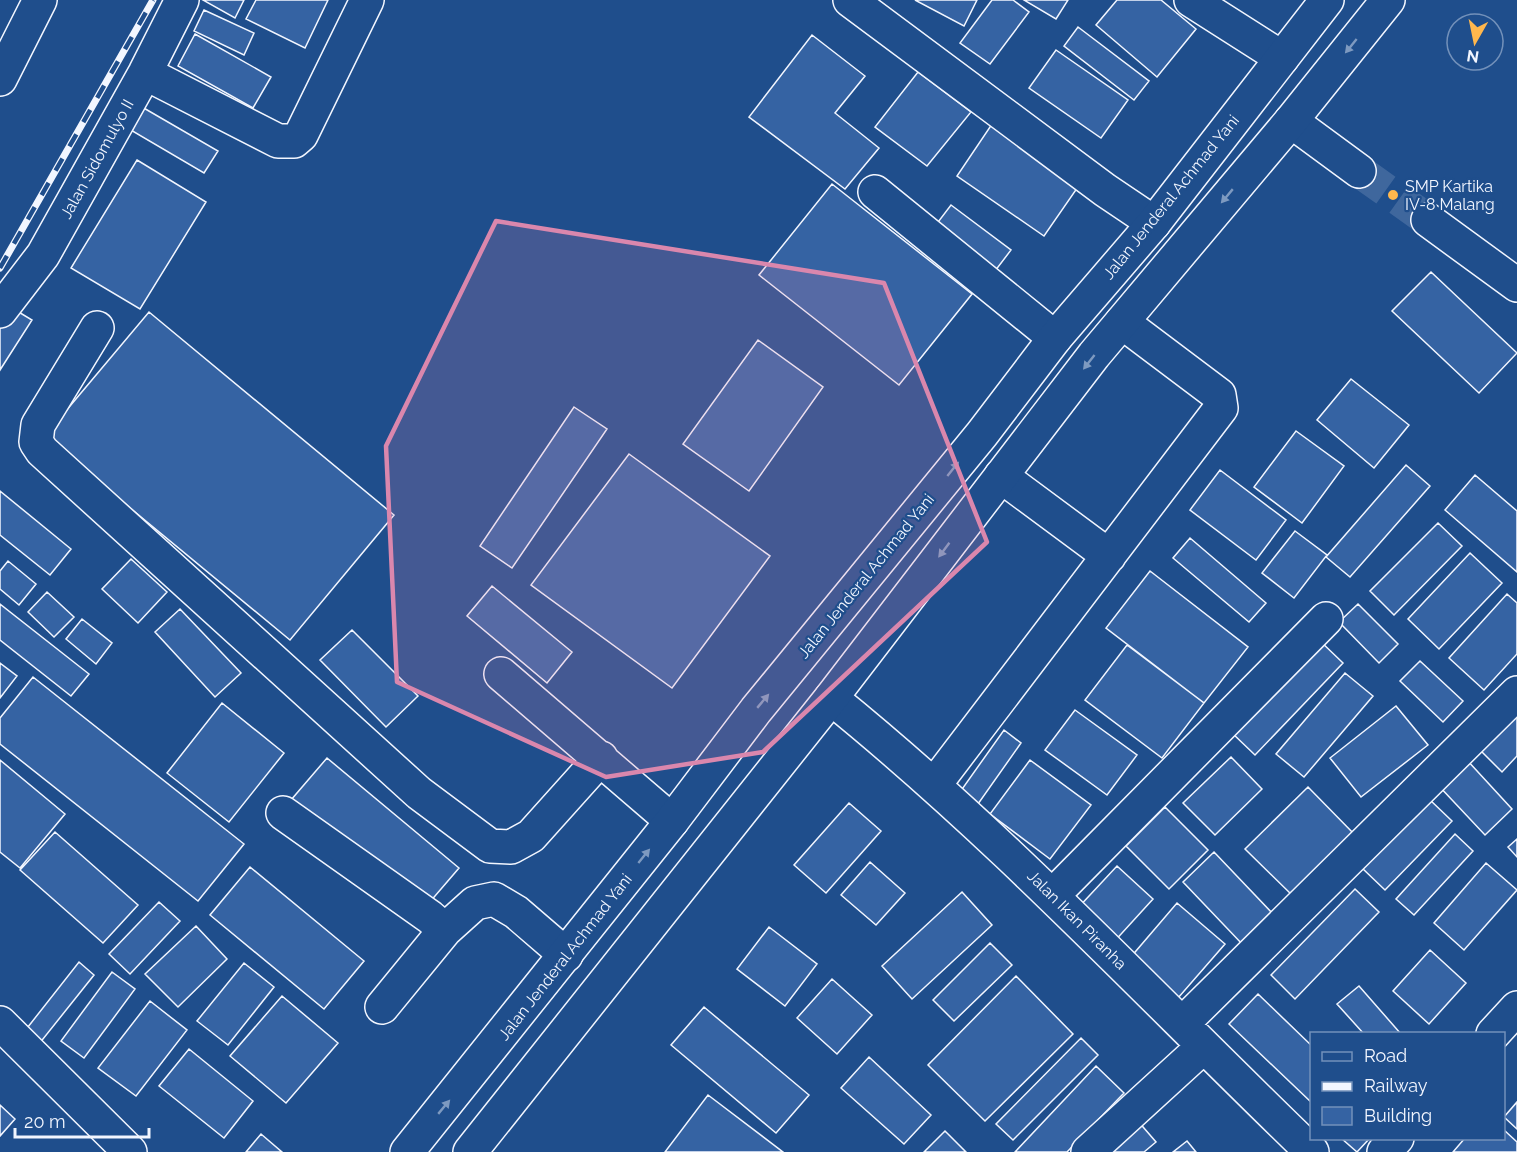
<svg xmlns="http://www.w3.org/2000/svg" width="1517" height="1152" viewBox="0 0 1517 1152" font-family="Raleway,sans-serif">
<style>
.building{fill:#3563a3;stroke:#f2f6ff;stroke-width:1.5}
.lines{fill:none;stroke-linecap:round;stroke-linejoin:round}
.minor-tunnel{stroke:#3f679d;stroke-width:33;stroke-dasharray:33 16;stroke-linecap:butt}
.minor-casing{stroke:#f2f6ff;stroke-width:36}
.major-casing{stroke:#f2f6ff;stroke-width:36}
.minor{stroke:#1f4e8c;stroke-width:33}
.major{stroke:#1f4e8c;stroke-width:33}
.rail-casing{stroke:#f2f6ff;stroke-width:7}
.rail{stroke:#1f4e8c;stroke-width:4.5;stroke-dasharray:14;stroke-linecap:butt}
.oneway{fill:#7e9ac0}
.marked{fill:#da87ad;fill-opacity:0.2;stroke:#da87ad;stroke-width:4.5;stroke-linejoin:round}
.poi-dot{fill:#ffb74d;stroke:#1f4e8c;stroke-width:2}
.labels{text-anchor:middle;dominant-baseline:central;stroke-width:4.5;stroke-linejoin:round;paint-order:stroke}
.street-label{font-size:16px;fill:#f2f6ff;stroke:#1f4e8c}
.poi-label{font-size:16px;fill:#f2f6ff;stroke:#1f4e8c;text-anchor:start}
</style>
<rect width="100%" height="100%" fill="#1f4e8c"/>
<path class="building" d="M203,0H244L235,18Z
M256,0H328L305,48L246,19Z
M915,0H977L964,26Z
M992,0H1013L1029,12L990,64L960,43Z
M1024,0H1068L1056,19Z
M1117,0H1161L1196,29L1157,77L1096,25Z
M204,10L254,33L244,55L194,31Z
M1078,27L1149,81L1134,100L1064,46Z
M195,34L271,77L253,108L178,66Z
M812,35L865,76L835,113L879,148L845,189L749,117Z
M1056,50L1128,100L1101,138L1029,88Z
M918,72L971,112L927,166L875,127Z
M142,107L218,151L204,173L129,129Z
M992,124L1080,184L1044,236L957,176Z
M137,160L206,202L140,309L71,268Z
M832,184L972,294L899,385L759,275Z
M951,205L1011,250L995,271L935,226Z
M1431,272L1517,353L1479,393L1392,311Z
M12,308L32,320L0,370V326Z
M149,312L394,515L290,640L44,437Z
M758,340L823,387L749,491L683,444Z
M1351,379L1409,425L1374,468L1317,420Z
M574,407L607,429L512,568L480,546Z
M1296,431L1344,466L1302,523L1254,487Z
M629,454L770,556L672,688L531,585Z
M1406,465L1430,486L1350,577L1326,557Z
M1220,470L1286,520L1256,560L1190,510Z
M1475,475L1517,511V572L1445,510Z
M0,491L71,549L50,575L0,535Z
M1438,523L1462,546L1394,615L1370,591Z
M1295,531L1327,555L1294,598L1262,573Z
M1190,538L1266,603L1249,622L1173,558Z
M1470,553L1502,583L1439,649L1408,619Z
M131,559L167,592L138,623L102,589Z
M8,561L36,584L19,605L0,589V571Z
M1150,571L1248,647L1204,703L1106,628Z
M492,586L572,652L547,683L467,616Z
M47,592L74,617L54,637L28,612Z
M1507,594L1517,603V654L1484,690L1449,658Z
M0,604L89,674L71,696L0,640Z
M1358,604L1398,644L1379,663L1339,622Z
M180,609L241,673L215,697L155,632Z
M82,619L112,643L96,664L66,639Z
M352,630L418,696L386,727L320,660Z
M1318,639L1343,663L1255,755L1231,732Z
M1127,645L1204,703L1162,758L1085,700Z
M1420,661L1463,701L1443,722L1400,681Z
M0,663L17,676L0,698Z
M1345,673L1373,696L1304,777L1276,754Z
M33,677L244,844L198,901L0,744V718Z
M222,703L284,753L229,822L167,773Z
M1396,706L1428,745L1361,797L1330,758Z
M1075,710L1137,755L1107,795L1045,750Z
M1517,713V756L1502,772L1481,751Z
M1004,730L1021,743L978,804L960,792Z
M1231,757L1262,789L1215,835L1183,803Z
M327,758L459,868L423,910L291,800Z
M1466,759L1512,809L1485,835L1438,785Z
M0,760L65,814L20,868L0,852Z
M1030,760L1091,805L1050,859L990,814Z
M1308,787L1356,836L1294,897L1245,849Z
M1429,799L1452,821L1385,890L1362,868Z
M849,803L881,831L826,893L794,865Z
M1165,807L1208,850L1169,889L1126,846Z
M55,832L138,905L103,943L20,870Z
M1455,834L1473,851L1414,915L1396,899Z
M1517,839V857L1508,847Z
M1214,852L1276,917L1244,946L1183,882Z
M870,862L905,893L876,925L841,895Z
M1486,863L1517,890L1464,950L1434,923Z
M1117,866L1153,899L1112,944L1076,910Z
M250,867L364,961L324,1009L210,915Z
M1355,889L1379,912L1295,999L1271,975Z
M962,892L992,925L912,999L882,966Z
M159,902L180,921L130,974L109,954Z
M1177,903L1225,944L1178,998L1130,958Z
M196,926L227,959L178,1007L145,974Z
M769,927L817,964L785,1006L737,969Z
M990,943L1012,965L954,1021L933,1000Z
M1430,950L1466,983L1429,1024L1393,991Z
M79,962L94,975L39,1044L24,1032Z
M244,963L274,987L228,1045L197,1021Z
M112,972L135,989L84,1058L61,1041Z
M1016,976L1073,1034L985,1121L928,1065Z
M832,979L872,1015L837,1054L797,1018Z
M1359,986L1401,1034H1364L1337,1004Z
M1258,994L1312,1046V1103L1229,1024Z
M282,996L338,1043L286,1103L230,1056Z
M150,1001L187,1030L136,1096L98,1068Z
M704,1007L809,1095L776,1133L671,1045Z
M1081,1038L1098,1055L1013,1140L996,1124Z
M189,1049L253,1101L224,1138L159,1086Z
M869,1057L931,1115L904,1144L841,1088Z
M1096,1066L1124,1093L1067,1152H1015Z
M708,1095L783,1152H665Z
M1517,1102V1129L1504,1117Z
M0,1105L15,1119L0,1136Z
M1137,1120L1156,1142L1144,1152H1101Z
M1504,1130L1517,1142V1152H1453L1465,1138H1504Z
M945,1131L966,1152H924Z
M261,1134L282,1152H246Z
M1341,1138H1370L1357,1152Z
M1187,1141L1196,1152H1173Z"/>
<g class="lines">
<path class="minor-tunnel" d="M1359,171L1428,220"/>
<defs>
<path id="minor" d="M850,0L1105,190L1154,223
M1191,0L1282,58
M145,73L278,141H294L301,135L367,0
M0,79L40,0
M1291,121L1359,171
M875,192L1055,338
M1428,220L1517,285
M0,311L43,255L145,73L182,0
M97,328L38,425L36,442L42,451L419,793L490,846L511,847L531,836L601,758
M1001,476L1109,556
M501,674L672,821
M831,698C1003,837 1153,999 1312,1152
M935,784L1221,408L1219,395L1122,322
M283,813L430,917L445,930
M1053,895L1326,619
M382,1007L445,930L475,903L494,899L516,912L566,955
M0,1023L130,1152
M1182,1024L1517,693
M1493,1034L1517,1008
M1088,1152L1203,1047
M1384,1152L1397,1138"/>
<path id="major" d="M407,1152L672,821L756,710L982,434L1055,338L1154,223L1327,0
M470,1152L831,698L1094,355L1291,121L1388,0"/>
</defs>
<use href="#minor" class="minor-casing"/>
<use href="#major" class="major-casing"/>
<use href="#minor" class="minor"/>
<use href="#major" class="major"/>
<defs>
<path id="rail" d="M0,268L153,0"/>
</defs>
<use href="#rail" class="rail-casing"/>
<use href="#rail" class="rail"/>
</g>
<defs><path id="oneway-solid" d="M-6-.8H1V-3.2L6.5 0L1 3.2V.8H-6Z" transform="scale(1.5)"/></defs>
<g class="oneway">
<use href="#oneway-solid" transform="translate(1351 46) rotate(129)"/>
<use href="#oneway-solid" transform="translate(1227 196) rotate(130)"/>
<use href="#oneway-solid" transform="translate(1089 362) rotate(128)"/>
<use href="#oneway-solid" transform="translate(953 469) rotate(-51)"/>
<use href="#oneway-solid" transform="translate(944 550) rotate(127)"/>
<use href="#oneway-solid" transform="translate(763 701) rotate(-50)"/>
<use href="#oneway-solid" transform="translate(644 856) rotate(-51)"/>
<use href="#oneway-solid" transform="translate(444 1107) rotate(-50)"/>
</g>
<path class="marked" d="M496,221L884,283L987,542L763,752L606,777L397,682L386,446Z"/>
<circle class="poi-dot" cx="1393" cy="195" r="6"/>
<g class="labels">
<g class="street-label">
<text transform="translate(97 159) rotate(-61)">Jalan Sidomulyo II</text>
<text transform="translate(1171 197) rotate(-51)">Jalan Jenderal Achmad Yani</text>
<text transform="translate(866 576) rotate(-51)">Jalan Jenderal Achmad Yani</text>
<text transform="translate(1077 920) rotate(45)">Jalan Ikan Piranha</text>
<text transform="translate(565 957) rotate(-52)">Jalan Jenderal Achmad Yani</text>
</g>
<g class="poi-label">
<text x="1405" y="186">SMP Kartika<tspan x="1405" dy="18">IV-8 Malang</tspan></text>
</g>
</g>
<rect x="1310" y="1032" width="195" height="108" fill="#1f4e8c" stroke="#7391ba" stroke-width="1.5"/>
<rect x="1322" y="1052" width="30" height="9" fill="#1f4e8c" stroke="#7391ba" stroke-width="1.5"/>
<text x="1364" y="1062" font-size="18" fill="#f2f6ff">Road</text>
<rect x="1322" y="1082" width="30" height="9" fill="#f2f6ff" stroke="#7391ba" stroke-width="1.5"/>
<text x="1364" y="1092" font-size="18" fill="#f2f6ff">Railway</text>
<rect x="1322" y="1107" width="30" height="18" fill="#3563a3" stroke="#7391ba" stroke-width="1.5"/>
<text x="1364" y="1122" font-size="18" fill="#f2f6ff">Building</text>
<g transform="translate(1475 42) rotate(189)"><circle r="28" fill="#1f4e8c" stroke="#7391ba" stroke-width="1.5"/>
<path d="M0-4.5L10 22L0 15L-10 22Z" fill="#ffb74d"/>
<text y="-9" font-size="16" font-weight="bold" text-anchor="middle" fill="#f2f6ff">N</text>
</g>
<path d="M15 1128v9h134v-9" fill="none" stroke="#f2f6ff" stroke-width="3"/>
<text x="24" y="1128" font-size="18" fill="#f2f6ff" stroke="#1f4e8c" stroke-width="4.5" paint-order="stroke">20 m</text>
</svg>
